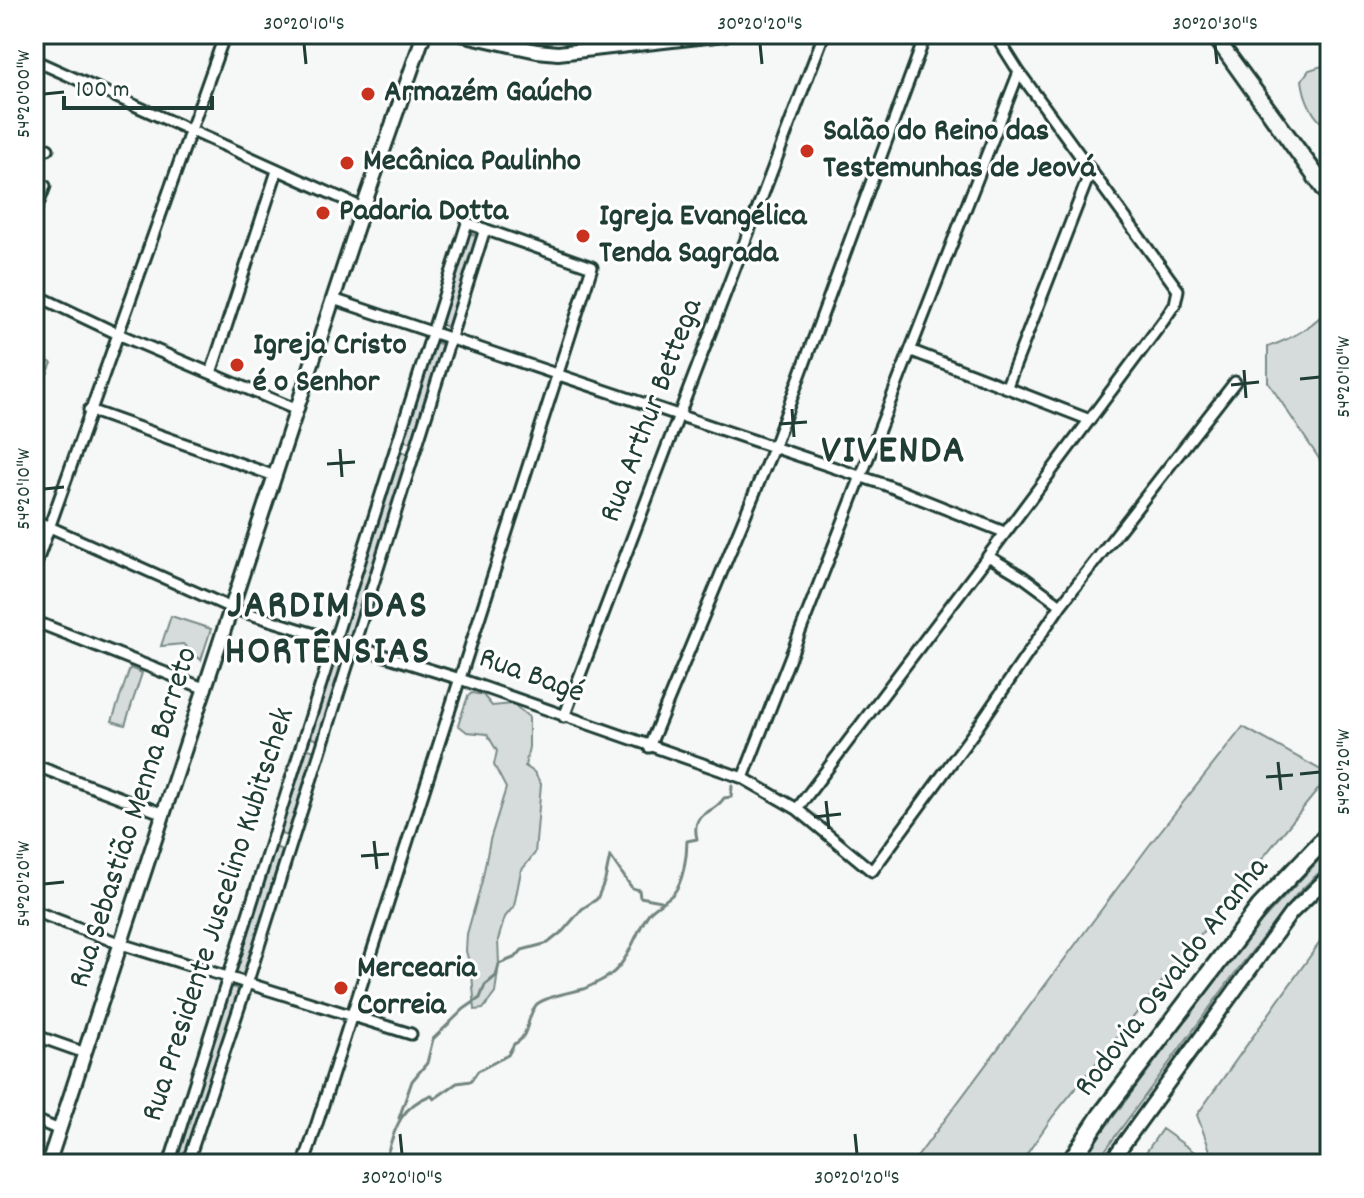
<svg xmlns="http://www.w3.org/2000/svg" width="1364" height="1198" viewBox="0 0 1364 1198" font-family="Dekko,sans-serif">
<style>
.green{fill:#d6dcdb;stroke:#7a8c88;stroke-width:2}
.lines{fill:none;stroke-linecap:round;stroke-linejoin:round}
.stream{stroke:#72857f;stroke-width:3}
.street-casing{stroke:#1f3d34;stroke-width:15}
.secondary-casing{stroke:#1f3d34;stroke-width:18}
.highway-casing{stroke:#1f3d34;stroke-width:22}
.street{stroke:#fff;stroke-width:9}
.secondary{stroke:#fff;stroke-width:12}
.highway{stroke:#fff;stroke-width:16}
.rail{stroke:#1f3d34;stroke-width:3}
.ticks{fill:none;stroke:#1f3d34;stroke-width:3}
.poi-dot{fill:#c8321e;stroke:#fff;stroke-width:3}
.labels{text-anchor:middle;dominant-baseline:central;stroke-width:6;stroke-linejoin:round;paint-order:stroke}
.poi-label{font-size:32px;font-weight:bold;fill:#1f3d34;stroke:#fff;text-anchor:start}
.street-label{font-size:32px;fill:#1f3d34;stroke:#fff}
.district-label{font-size:40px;font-weight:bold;letter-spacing:2px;fill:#1f3d34;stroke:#fff}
.neatline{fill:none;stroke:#1f3d34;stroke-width:3}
.ticks-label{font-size:20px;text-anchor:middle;fill:#1f3d34}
</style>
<rect width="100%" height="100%" fill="#f6f7f7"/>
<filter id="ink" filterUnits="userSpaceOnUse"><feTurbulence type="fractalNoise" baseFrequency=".0125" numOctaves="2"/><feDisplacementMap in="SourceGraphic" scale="16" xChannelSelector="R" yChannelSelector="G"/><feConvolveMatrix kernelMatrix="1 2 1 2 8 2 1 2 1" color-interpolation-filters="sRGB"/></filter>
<g filter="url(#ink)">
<path class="green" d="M1322,66L1330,69V128C1313,121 1304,97 1302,80L1309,70Z
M468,233L478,236L449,327L439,324Z
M1330,307V475L1268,382V347C1293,338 1312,327 1330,307Z
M434,342L444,345L412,443L403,440Z
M34,355L52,363L41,388L34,384Z
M399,450L409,454L351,636L342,633Z
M171,616L211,629L201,660L183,644L161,646Z
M335,653L345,657L318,740L309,737Z
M130,668L142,673L125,725L112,721Z
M472,693L483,695L492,706L513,704L529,717V747L525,766L534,772L541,784L535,853L521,871L514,906L505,917L498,940L499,964L495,993L483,1009L475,1010L472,974L466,951L467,934L482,881L490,840L506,788L494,765L497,751L487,734L467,732L458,725L468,696Z
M1243,727L1330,775L1053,1116L1020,1164H912L1151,843Z
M305,748L315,751L287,836L278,833Z
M274,847L283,850L242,977L233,974Z
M1330,848V862L1297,894L1238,969L1095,1164H1078L1253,931Z
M1330,933V1164H1215L1197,1115L1323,938Z
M229,986L239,989L183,1164H173Z
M1162,1129L1203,1158L1199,1164H1138Z"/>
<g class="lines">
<path class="stream" d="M399,1118L412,1081L427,1063L433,1039L464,1009L480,998L485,985L496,976L499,964L516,957L522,950L548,943L563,931L582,909L597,899L605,880L610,856L632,888L639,890L640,897L661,901
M384,1164C394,1133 397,1108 431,1095L434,1099L457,1083L471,1081L478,1071L508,1055L514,1044C530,1038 526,1015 537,1004C547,996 572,992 583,989C587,988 607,978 610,975C629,962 636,931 649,913C656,905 666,901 673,894C683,883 687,856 687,841L697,839C690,810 713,816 724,798L731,797L732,786"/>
<defs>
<path id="street" d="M995,34L1019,72L1178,290L1175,304L1164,320L988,556L1023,577L1061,605L1235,382
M34,60L363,208
M34,144L48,149
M34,215L45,186
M34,294L118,334L297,410
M333,299L886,485L1004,532
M912,351L1090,420
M211,373L277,171
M1007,386L1091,170
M89,410L275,476
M34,520L231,608L460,679L743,778L797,809
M988,556L797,809L872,871L977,728L1061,605
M34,570L225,34
M34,621L206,689
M564,717L824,34
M649,747L774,446L926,34
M34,765L164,814
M743,778L1019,72
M34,911L121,944L411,1034
M34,1035L85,1053
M34,1119L59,1130
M169,1164L467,223L592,267L304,1164
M187,1164L247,984L485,229"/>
<path id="secondary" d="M461,34L537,51L558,53L725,34
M1311,34L1330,37
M48,1164L363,208L424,34
M1109,1164L1291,913L1330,875"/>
<path id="highway" d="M1069,1164L1102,1114L1260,907L1330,833"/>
</defs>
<use href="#street" class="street-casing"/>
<use href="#secondary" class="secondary-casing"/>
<use href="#highway" class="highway-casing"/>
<use href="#street" class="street"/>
<use href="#secondary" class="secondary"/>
<use href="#highway" class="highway"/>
<path class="rail" d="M1223,34L1330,179
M1210,44L1330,212"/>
</g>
</g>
<path class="ticks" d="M304,44L306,64M760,44L762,64M1215,44L1217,64M44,94L64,92M1244,370L1246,398M1300,379L1320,377M1231,385L1259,382M792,409L794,437M779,424L807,422M340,449L342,477M327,464L355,462M44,489L64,487M1278,762L1281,790M1300,774L1320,772M1266,777L1293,775M826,801L829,829M814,817L841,814M374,841L377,869M361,856L389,854M44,884L64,882M400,1134L402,1154M855,1134L857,1154"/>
<g class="poi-dot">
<circle cx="368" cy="94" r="8"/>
<circle cx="807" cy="151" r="8"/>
<circle cx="347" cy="163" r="8"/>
<circle cx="323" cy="213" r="8"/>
<circle cx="583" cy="236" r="8"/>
<circle cx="237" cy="365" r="8"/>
<circle cx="341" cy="988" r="8"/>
</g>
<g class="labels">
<g class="poi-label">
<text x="384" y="94">Armazém Gaúcho</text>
<text x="823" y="133">Salão do Reino das<tspan x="823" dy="37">Testemunhas de Jeová</tspan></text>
<text x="363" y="163">Mecânica Paulinho</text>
<text x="339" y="213">Padaria Dotta</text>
<text x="599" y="218">Igreja Evangélica<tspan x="599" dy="37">Tenda Sagrada</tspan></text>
<text x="253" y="347">Igreja Cristo<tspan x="253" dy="37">é o Senhor</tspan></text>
<text x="357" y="970">Mercearia<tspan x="357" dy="37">Correia</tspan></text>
</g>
<g class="street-label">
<text transform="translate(653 411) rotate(-69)">Rua Arthur Bettega</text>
<text transform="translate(531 677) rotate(20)">Rua Bagé</text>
<text transform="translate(135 818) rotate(-72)">Rua Sebastião Menna Barreto</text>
<text transform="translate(220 915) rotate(-72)">Rua Presidente Juscelino Kubitschek</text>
<text transform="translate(1173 978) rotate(-52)">Rodovia Osvaldo Aranha</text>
</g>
<g class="district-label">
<text x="894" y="453">VIVENDA</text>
<text x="328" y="608">JARDIM DAS<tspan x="328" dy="46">HORTÊNSIAS</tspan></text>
</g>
</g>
<rect width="1364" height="1198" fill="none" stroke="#fff" stroke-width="88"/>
<path d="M64 96v12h148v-12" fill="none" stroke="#1f3d34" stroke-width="4"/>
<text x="76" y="96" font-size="24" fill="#1f3d34" stroke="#ffffff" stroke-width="6" paint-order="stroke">100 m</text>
<rect x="44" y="44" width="1276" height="1110" class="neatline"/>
<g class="ticks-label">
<text x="304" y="29">30°20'10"S</text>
<text x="760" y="29">30°20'20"S</text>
<text x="1215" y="29">30°20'30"S</text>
<text transform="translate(22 94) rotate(-90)" y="7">54°20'00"W</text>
<text transform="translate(1342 377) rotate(-90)" y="7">54°20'10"W</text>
<text transform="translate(22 489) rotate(-90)" y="7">54°20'10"W</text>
<text transform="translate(1342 772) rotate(-90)" y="7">54°20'20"W</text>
<text transform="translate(22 884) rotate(-90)" y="7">54°20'20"W</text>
<text x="402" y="1183">30°20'10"S</text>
<text x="857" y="1183">30°20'20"S</text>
</g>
</svg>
